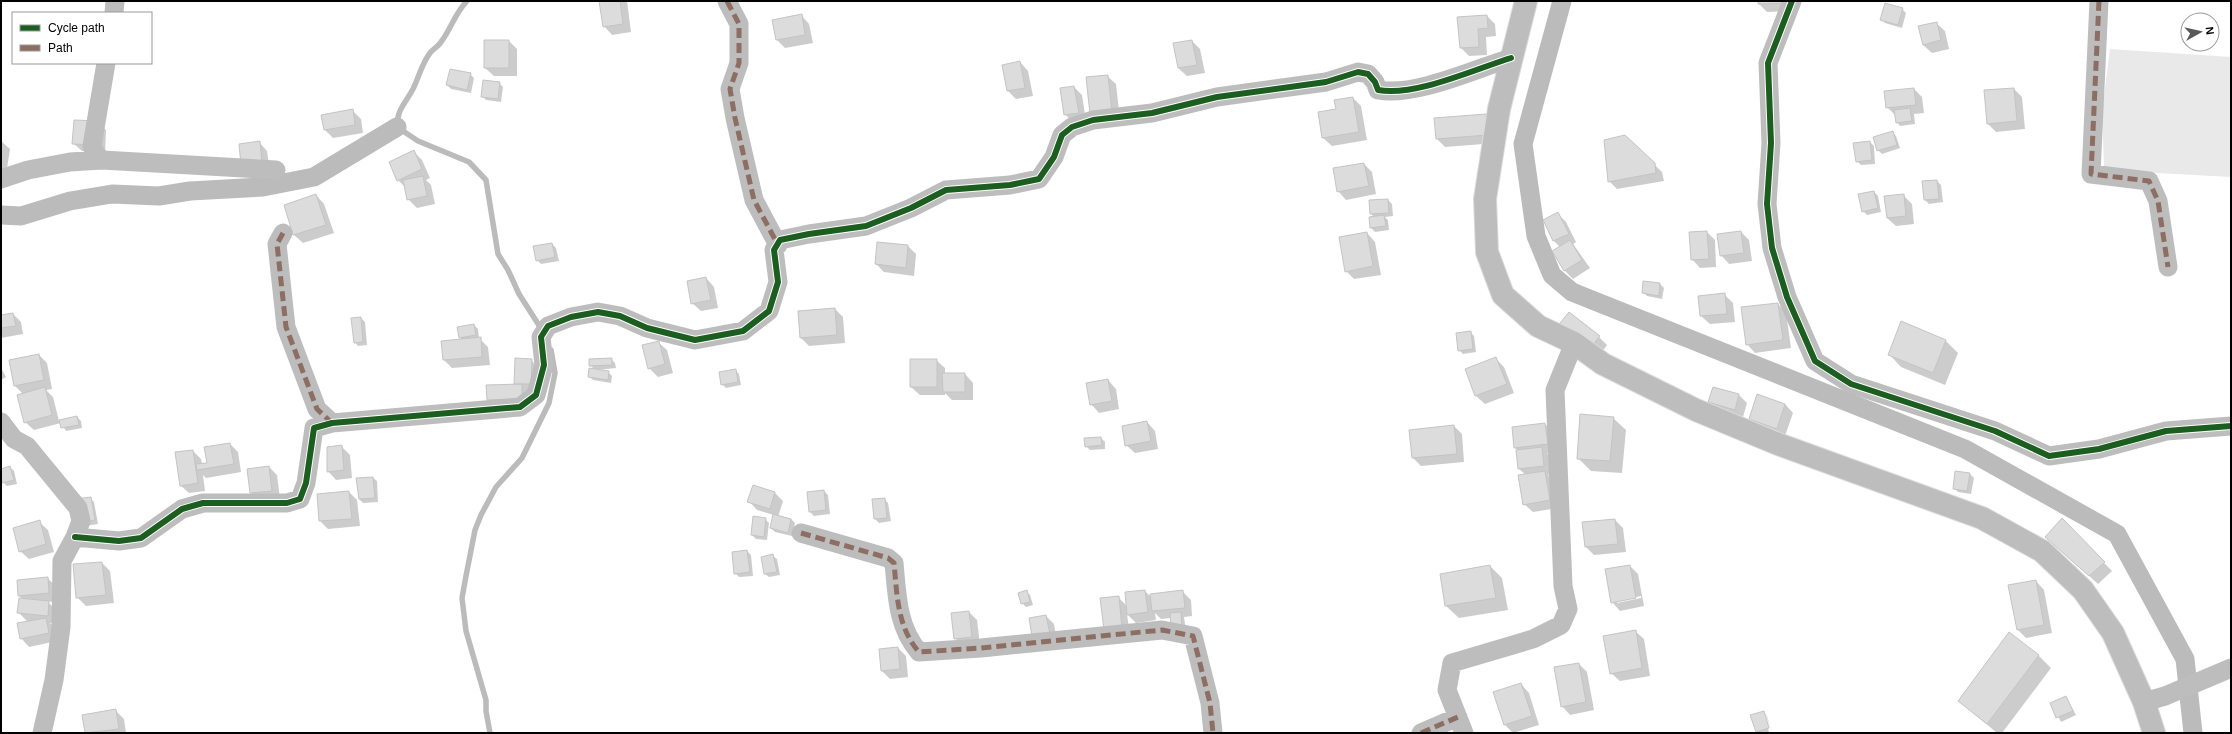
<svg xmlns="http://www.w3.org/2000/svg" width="2232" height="734" viewBox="0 0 2232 734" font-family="Helvetica,sans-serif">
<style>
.green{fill:#e9e9e9}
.shadow{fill:#0003;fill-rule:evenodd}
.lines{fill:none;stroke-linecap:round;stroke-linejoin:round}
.stream{stroke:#bbb;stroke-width:5.5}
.canal{stroke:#bbb;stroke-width:19}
.building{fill:#dcdcdc;stroke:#c4c4c4}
.major-casing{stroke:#dbdbdb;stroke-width:24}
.minor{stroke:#bdbdbd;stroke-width:19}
.major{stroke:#bdbdbd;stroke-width:22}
.quiet{stroke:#8d6e63;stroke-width:5;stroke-dasharray:10 5;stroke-linecap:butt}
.cycleway-casing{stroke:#fff;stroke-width:8}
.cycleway{stroke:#1b5e20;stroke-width:6}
</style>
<rect width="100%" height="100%" fill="#fff"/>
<path class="green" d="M2110,49L2231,57V177L2157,173L2104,167L2102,112Z"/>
<path class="shadow" d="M600,1H627L631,32L612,35L604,26Z
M1759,1H1793L1794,11L1767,12L1759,4Z
M1902,9L1906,13L1902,28L1885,23L1881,19Z
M801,15L809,24L813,43L785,48L777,40Z
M1487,16L1495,24L1496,36L1486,37L1487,55L1469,56L1461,48Z
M1936,23L1945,31L1949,49L1932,53L1923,45Z
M509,41L517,49V76H494L485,68Z
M1192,41L1200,49L1205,73L1187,76L1178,68Z
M1020,62L1028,71L1033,96L1016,99L1008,91Z
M470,74L474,78L471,93L451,89L447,85Z
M1107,76L1116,84L1120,120L1087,78Z
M499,83L503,87L501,102L486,100L482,96Z
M1074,87L1082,95L1086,121L1073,123L1065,114Z
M1914,89L1922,97L1924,113L1914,114L1915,124L1900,126L1897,122L1896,116L1887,107Z
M2014,89L2022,97L2025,129L1996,132L1988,124Z
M1353,98L1361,106L1367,140L1332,146L1323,138L1337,110Z
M352,110L361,119L363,133L333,138L325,130Z
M1486,115L1494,123L1496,143L1445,147L1437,139Z
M98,122L106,130L105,153L82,151L73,143Z
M1892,132L1896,136L1900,148L1882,154L1878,150Z
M1625,136L1662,172L1664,181L1617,189L1609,181Z
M1,141L10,149L6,175H1Z
M259,142L267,151L270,171L250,173Z
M1870,142L1874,146L1875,164L1861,165L1857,161Z
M414,152L422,160L430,178L426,180L431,185L435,204L417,208L408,199L406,188L398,180Z
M1364,164L1372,172L1376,194L1346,200L1338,191Z
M1937,181L1941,185L1943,202L1929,204L1925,200Z
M1874,192L1878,196L1881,212L1867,215L1863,211Z
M316,195L324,204L334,233L303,243L294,235L285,205Z
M1903,195L1912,204L1914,224L1896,226L1887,218L1885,197Z
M1388,200L1392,204L1393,216L1385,217L1388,220L1389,230L1375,232L1371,228L1370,218L1374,217L1371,214L1370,201Z
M1558,214L1566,222L1576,242L1573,244L1590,268L1573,279L1565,271L1553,252L1560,247L1554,241Z
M1707,232L1715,240L1716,267L1700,268L1692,259Z
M1741,232L1749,240L1752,261L1729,264L1721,255Z
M1367,233L1375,242L1381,275L1354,279L1346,271Z
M552,244L556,248L559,261L541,264L537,260Z
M908,246L916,254L914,276L884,272L876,264Z
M706,278L714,287L718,308L701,311L692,303Z
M1660,284L1664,288L1662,299L1647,296L1643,292Z
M1724,294L1733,303L1735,322L1710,324L1701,316L1699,297Z
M1778,304L1786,312L1791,348L1755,353L1747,344Z
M835,309L843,317L845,343L809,346L801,338Z
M13,314L21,322L23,334L1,338V316Z
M361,318L365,322L367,345L358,346L355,342Z
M474,325L478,329L479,338L488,347L490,365L452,368L444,360L442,342L462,340L460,337Z
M1470,332L1474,336L1476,352L1463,354L1459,350Z
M1566,337H1599L1607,345L1596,360Z
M1945,340L1958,353L1945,385L1901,367L1889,354Z
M658,342L667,350L673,373L658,377L649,368Z
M39,355L47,363L52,389L46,390L53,397L59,421L77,417L81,421L82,428L66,431L61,423L34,430L25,422L23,394L15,386Z
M611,359L615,363L616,368L597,370L608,372L612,376L611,383L593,380L589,376L595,370L590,365Z
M1496,359L1504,367L1514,393L1485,404L1476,396L1467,370Z
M516,360H531L540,369L539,392L496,408L488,400L515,385Z
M936,360L945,368V374H965L973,383V400H952L945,393V395H920L911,387Z
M1,368L6,377L1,380Z
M735,370L739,374L741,385L726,388L722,384Z
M1108,380L1116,389L1119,409L1099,413L1091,404Z
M1739,395L1747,403L1743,417L1718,410L1709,402Z
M1785,404L1793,413L1785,436L1758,427L1750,419Z
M1613,418L1626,430L1622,473L1591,471L1578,458Z
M1147,422L1155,431L1158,449L1135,453L1126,445Z
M1545,424L1553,432L1556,452L1547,453L1550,456L1552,474L1548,475L1553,480L1558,508L1533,512L1524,504L1526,475L1519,469L1517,450L1515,448Z
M1454,426L1462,434L1464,462L1421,466L1413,458L1410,431Z
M1101,438L1105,442V449L1090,450L1086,446Z
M230,444L238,452L241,472L206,478L203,475L205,491L189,493L180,485L193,451L201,459L202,464L208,463Z
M341,446L350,455L352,478L336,480L328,471L327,463Z
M10,467L14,471L17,484L7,486L3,482L1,470Z
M269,467L277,475L280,499L259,501L251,493Z
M1970,474L1974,478L1971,494L1958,492L1954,488Z
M373,478L377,481L378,502L363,503L359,499L358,479Z
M824,491L828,495L830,514L814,516L810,512Z
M349,492L357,500L360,526L328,529L320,521L318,495Z
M775,493L783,501L778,517L791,519L795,523L792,536L775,532L771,528L774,515L757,510L749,501Z
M90,498L94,502L98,524L85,526Z
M884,499L888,503L891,521L879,523L875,519Z
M765,519L769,523L767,540L756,539L752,535Z
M1615,520L1623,528L1626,552L1594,555L1586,547L1583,523Z
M2062,520L2112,571L2098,584L2046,537Z
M39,522L48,530L54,552L29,559L20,551Z
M747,551L751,555L753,576L739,577L735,573Z
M773,556L777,559L780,575L769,577L765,574Z
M102,563L110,571L114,603L86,606L77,597L74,565Z
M1490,566L1502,578L1508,610L1459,618L1446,606Z
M1630,566L1638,574L1644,606L1620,611L1612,602ZM1641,596V598L1617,603V601Z
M47,578L56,586L57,601L48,602L56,610V623H50L54,627L57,641L29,647L21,638L28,622L19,613L24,600L19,596Z
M2036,581L2044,590L2052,633L2026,638L2018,630Z
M1026,591L1030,595L1033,605L1026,607L1022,603Z
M1145,591L1151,597L1182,591L1191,600L1192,616L1184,617L1186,631L1171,618L1161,619L1155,613L1156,620L1136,623L1127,614L1130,636L1114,637L1118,597L1127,606Z
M969,612L977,620L980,645L963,647L955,638Z
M1046,616L1054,624L1058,647L1042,650Z
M1635,631L1644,639L1650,676L1620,681L1611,673Z
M898,648L906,656L908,677L890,679L882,671L880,650Z
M2038,655L2051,668L2002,733H1997L1959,701Z
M1579,664L1587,672L1594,710L1570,715L1562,706Z
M1521,684L1529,693L1539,725L1513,733L1505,725Z
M2066,697L2076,715L2061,722L2051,703Z
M116,711L124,719L126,733H86L83,716Z
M1763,712L1767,716L1772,732L1766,715H1764L1769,732L1758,733L1756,731Z"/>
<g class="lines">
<path class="stream" d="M467,1C455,13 451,29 441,42C438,47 433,49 430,53C422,63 419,77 413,89C405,104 397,109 397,127L418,141L469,162L486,180L498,254L508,270L519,294L542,330
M490,733L486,711V700L466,631L462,598L466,576L475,530L481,515L496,487L522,458L549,403L555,373L551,350"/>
<path class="canal" d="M1562,1L1523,144L1536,236L1552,275L1572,292L1965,449L2117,534L2185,659L2193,733
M1,215L21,216L70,201L112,194L159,196L190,191L263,187L314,177L397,127"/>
</g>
<path class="building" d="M599,1H620L623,24L603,27Z
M1758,1H1786V3L1758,4Z
M1885,3L1903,8L1898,25L1880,20Z
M802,14L805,35L776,40L772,20Z
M1487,15L1488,28L1478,29L1479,47L1460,48L1457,17Z
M1937,22L1941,40L1923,45L1918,26Z
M484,40H509V68H484Z
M1192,40L1197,65L1178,68L1173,43Z
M1020,61L1025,88L1007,91L1002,65Z
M450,69L471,73L467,90L446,85Z
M1108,75L1112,112L1090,114L1086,77Z
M483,80L500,82L498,99L481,97Z
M1074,86L1079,113L1064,115L1060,88Z
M1914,88L1916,105L1886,108L1884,91Z
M2014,88L2017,121L1987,124L1984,90Z
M1353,97L1359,132L1322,138L1318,112L1336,109L1334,100Z
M1910,108L1912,121L1896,123L1894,110Z
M353,109L355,125L324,130L321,115Z
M1486,114L1488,135L1436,139L1434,118Z
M74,120L98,121L97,145L72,144Z
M1893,131L1897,145L1877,151L1873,137Z
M1625,135L1655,163L1656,173L1608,182L1604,140Z
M260,141L262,163L241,165L239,144Z
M1870,141L1872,160L1856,162L1853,143Z
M414,150L422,169L397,181L389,162Z
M1364,163L1369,186L1337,192L1333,168Z
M423,176L427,196L407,200L403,180Z
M1937,180L1939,199L1924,200L1922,181Z
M1874,191L1878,208L1862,212L1858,194Z
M316,194L326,225L293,235L284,205Z
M1904,194L1906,216L1887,218L1884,196Z
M1388,199L1389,213L1370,214L1369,200Z
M1558,212L1569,234L1553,241L1543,220Z
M1384,215L1386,226L1370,228L1369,217Z
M1707,231L1709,259L1691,260L1689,232Z
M1741,231L1744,253L1720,256L1717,234Z
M1367,232L1373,266L1345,272L1339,237Z
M1570,240L1582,260L1564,271L1552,251Z
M877,242L908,245L906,268L875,264Z
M552,243L555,257L536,261L533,246Z
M706,277L711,300L691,304L687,281Z
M1643,281L1660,283L1659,296L1642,293Z
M1725,293L1727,314L1700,316L1698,296Z
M1778,303L1783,340L1746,345L1741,307Z
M835,308L837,335L800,338L798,311Z
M1569,312L1600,336L1587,352L1556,328Z
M13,313L16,326L1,328V315Z
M361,317L363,342L354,343L351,318Z
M1901,321L1946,340L1933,373L1888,355Z
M474,324L476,335L459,338L457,327Z
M1471,331L1473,349L1458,351L1456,333Z
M481,337L482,357L443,360L441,341Z
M659,341L665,364L648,369L642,345Z
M39,354L44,380L14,386L9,360Z
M1496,357L1507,384L1475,396L1465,369Z
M515,358L532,359L531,384H514Z
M612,358V365L589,366V359Z
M910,359H937V387H910Z
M589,368L609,371L608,380L588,377Z
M736,369L738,382L721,385L719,372Z
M942,373H965V392H943Z
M1108,379L1112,401L1090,405L1086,383Z
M522,384V399L487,400L486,385Z
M45,387L52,415L24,423L17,395Z
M1713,387L1739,394L1735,410L1708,402Z
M1757,394L1785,404L1777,429L1749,419Z
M1580,414L1614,417L1610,461L1577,459Z
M77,416L79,425L61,428L59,420Z
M1147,421L1151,441L1125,446L1122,426Z
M1545,423L1548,444L1514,448L1512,427Z
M1454,425L1457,454L1412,458L1409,430Z
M1101,437L1102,445L1085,447L1084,438Z
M230,443L234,464L197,470L196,464L207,463L204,447Z
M342,445L344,470L327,472V447Z
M1542,447L1544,466L1518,469L1516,450Z
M193,450L198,483L180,486L175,452Z
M10,466L14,480L2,483L1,469Z
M269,466L272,491L250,493L247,469Z
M1545,471L1550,500L1523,505L1518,475Z
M1955,471L1970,473L1967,491L1953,489Z
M373,477L375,498L359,499L356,478Z
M753,485L775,492L770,509L747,502Z
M824,490L826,510L809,512L807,492Z
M349,491L352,519L319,521L317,494Z
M91,497L95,520L80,523L76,499Z
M885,498L887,518L874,519L872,499Z
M773,514L791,519L788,533L770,528Z
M753,516L766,518L764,537L751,535Z
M2062,518L2105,562L2089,576L2045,537Z
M1615,519L1618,544L1585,547L1582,522Z
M40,520L46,544L19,552L13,528Z
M747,550L750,572L734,574L732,552Z
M773,554L777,572L764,574L761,557Z
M102,562L106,595L76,598L73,564Z
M1490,565L1496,598L1445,606L1440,574Z
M1630,565L1636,598L1611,603L1605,569Z
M48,577L49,593L18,596L17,580Z
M2036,580L2044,625L2017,630L2008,585Z
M1027,590L1030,602L1021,604L1018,593Z
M1145,590L1148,612L1127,615L1125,592Z
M1183,590L1185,608L1152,611L1150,594Z
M1119,596L1122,628L1104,630L1100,598Z
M19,598L49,601L48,616L17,613Z
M969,611L972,637L954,639L951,613Z
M1181,612L1182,627L1171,628L1170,613Z
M1046,615L1051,639L1033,642L1029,618Z
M46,618L49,633L20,639L17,623Z
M1636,630L1642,668L1610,674L1603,636Z
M2009,632L2039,655L1987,724L1958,701Z
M898,647L900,669L881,671L879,649Z
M1579,663L1586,702L1561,707L1554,667Z
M1521,683L1532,716L1504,725L1493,692Z
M2066,696L2073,711L2056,718L2050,703Z
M116,709L119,729L85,733L82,715Z
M1764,711L1769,728L1756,732L1750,715Z"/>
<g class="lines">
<defs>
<path id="major" d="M1526,1L1499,109L1485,199L1487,252L1503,295L1538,326L1574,343L1603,364L1696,410L1778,444L1982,518L2042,551L2083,590L2113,633L2144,702L2154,733"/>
</defs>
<use href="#major" class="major-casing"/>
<path class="minor" d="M727,1L739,24V63L730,89L735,118L754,200L778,245
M1792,1L1768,63L1771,143L1767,204L1772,248L1787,297L1815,361L1851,384L1995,431L2049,456L2099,449L2166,431L2231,426
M2099,1L2091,174L2149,181L2158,201L2168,267
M114,13L115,1
M102,160L95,153L92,146L106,63
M1,179L28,170L70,162L102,160L276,170
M283,233L277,244L286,327L317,409L332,423
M1,422L14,439L27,446L78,508L81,521L75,537L62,561L61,627L54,680L42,733
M801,533L888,558L894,563C897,594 897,627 919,652L981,648L1162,630L1193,636L1210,703L1213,733
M75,537L119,541L141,538L182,509L203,503H287L300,499L306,483L314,428L332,423L520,407L536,395L544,365L541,337L548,326L571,317L598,312L620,316L647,328L695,340L743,331L769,311L778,282L774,250L780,240L809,234L866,226L911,208L946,190L1010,185L1039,179L1054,157L1062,135L1072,127L1093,120L1152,113L1217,97L1326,82L1358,72L1368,74L1375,82L1378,90C1415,97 1475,69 1511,58
M2144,702L2165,696L2231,668
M1421,733L1458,717
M1464,733L1447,690L1452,663L1533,639L1561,625L1568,609L1563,586L1555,390L1574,343"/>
<use href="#major" class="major"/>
<path class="quiet" d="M727,1L739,24V63L730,89L735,118L754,200L778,245
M2099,1L2091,174L2149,181L2158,201L2168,267
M283,233L277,244L286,327L317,409L332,423
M801,533L888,558L894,563C897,594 897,627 919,652L981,648L1162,630L1193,636L1210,703L1213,733
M1421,733L1458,717"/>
<defs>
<path id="cycleway" d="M1792,1L1768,63L1771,143L1767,204L1772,248L1787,297L1815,361L1851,384L1995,431L2049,456L2099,449L2166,431L2231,426
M75,537L119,541L141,538L182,509L203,503H287L300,499L306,483L314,428L332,423L520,407L536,395L544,365L541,337L548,326L571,317L598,312L620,316L647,328L695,340L743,331L769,311L778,282L774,250L780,240L809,234L866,226L911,208L946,190L1010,185L1039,179L1054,157L1062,135L1072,127L1093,120L1152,113L1217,97L1326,82L1358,72L1368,74L1375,82L1378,90C1415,97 1475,69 1511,58"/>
</defs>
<use href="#cycleway" class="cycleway-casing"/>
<use href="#cycleway" class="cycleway"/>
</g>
<rect width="2232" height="734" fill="none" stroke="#000000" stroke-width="4"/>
<rect x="12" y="12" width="140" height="52" fill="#ffffff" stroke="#999999"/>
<rect x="20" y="25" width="20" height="6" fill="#1b5e20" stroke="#999999"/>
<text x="48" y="32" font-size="12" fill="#000000">Cycle path</text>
<rect x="20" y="45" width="20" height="6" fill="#8d6e63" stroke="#999999"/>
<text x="48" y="52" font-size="12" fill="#000000">Path</text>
<g transform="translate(2200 32) rotate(82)"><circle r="19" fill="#ffffff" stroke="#999999"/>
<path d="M0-3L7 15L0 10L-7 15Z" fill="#595959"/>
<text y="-6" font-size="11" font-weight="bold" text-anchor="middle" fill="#000000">N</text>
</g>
</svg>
